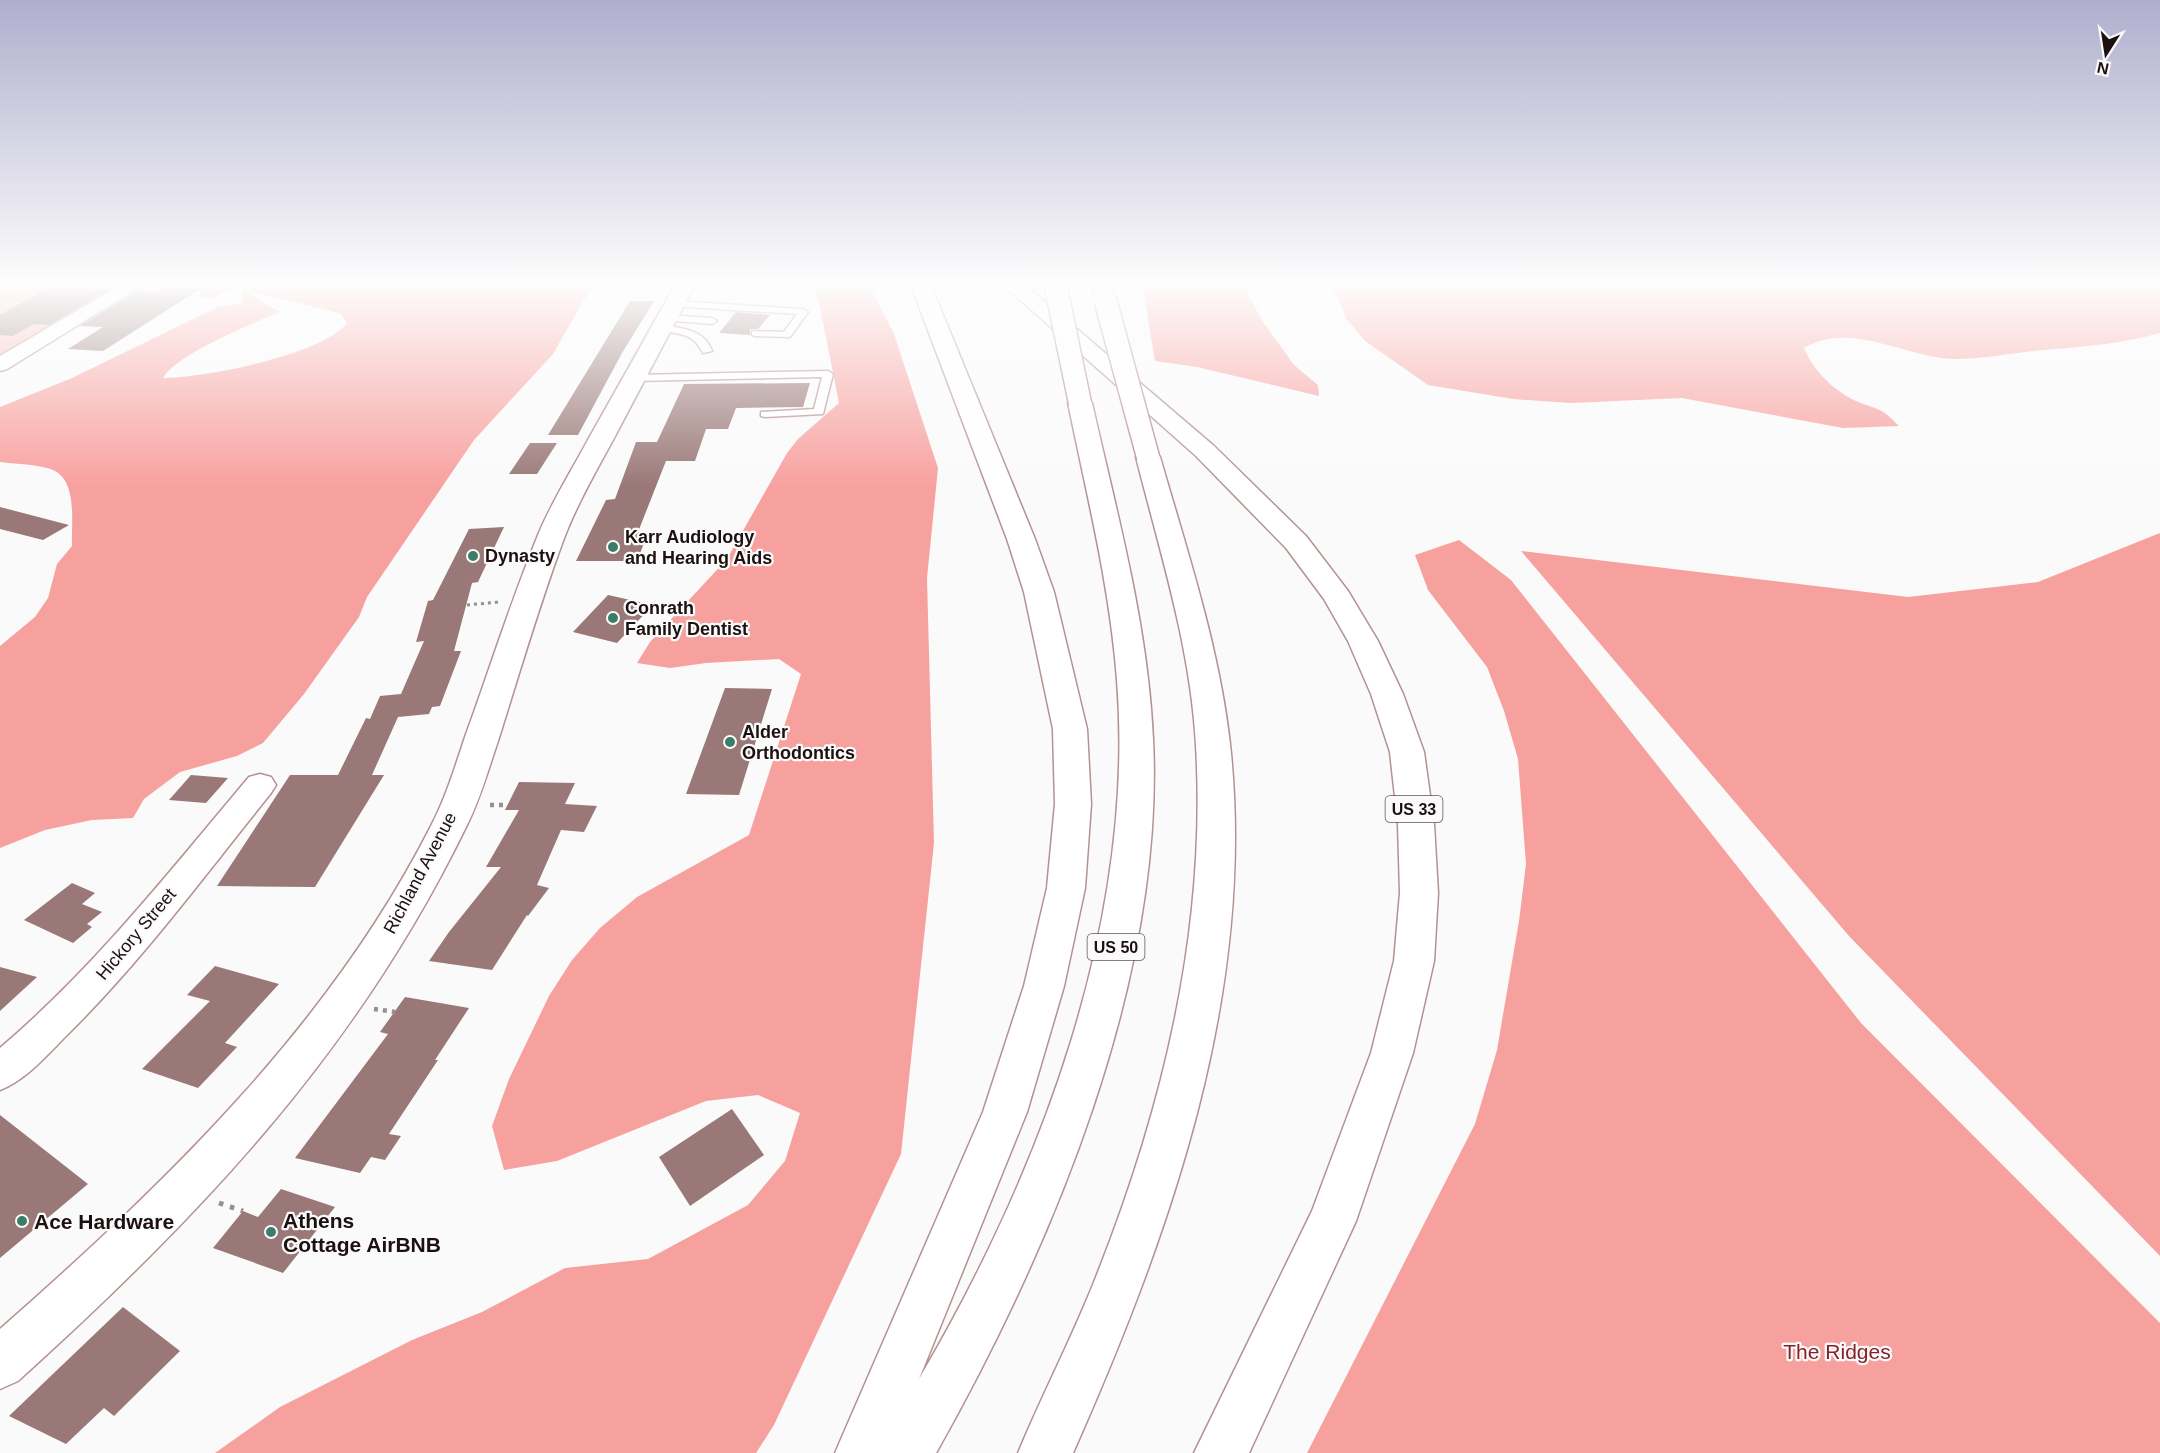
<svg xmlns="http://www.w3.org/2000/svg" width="2160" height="1453" viewBox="0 0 2160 1453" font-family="Helvetica,sans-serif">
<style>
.green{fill:#f5b9b6}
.forest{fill:#f7a19f;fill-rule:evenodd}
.building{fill:#997877}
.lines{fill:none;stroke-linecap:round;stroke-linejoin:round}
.lane-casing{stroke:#b49290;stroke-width:3}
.street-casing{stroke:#b49290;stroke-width:3}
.secondary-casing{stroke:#b49290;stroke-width:3}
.highway-casing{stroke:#b49290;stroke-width:3}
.path-far2{stroke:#958f8f;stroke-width:3;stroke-dasharray:3 4;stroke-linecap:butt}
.path-far1{stroke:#958f8f;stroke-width:4.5;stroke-dasharray:4 5;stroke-linecap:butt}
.path{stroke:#958f8f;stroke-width:5;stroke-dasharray:4.5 7;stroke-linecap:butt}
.lane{fill:#fff;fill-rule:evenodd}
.street{fill:#fff;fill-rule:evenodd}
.secondary{fill:#fff;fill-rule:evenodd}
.highway{fill:#fff;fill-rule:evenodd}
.highway-bridge-casing{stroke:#b49290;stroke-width:25;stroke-linecap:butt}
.highway-bridge{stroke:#fff;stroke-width:22}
.poi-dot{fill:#3d7c68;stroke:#fafafa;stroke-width:2}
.labels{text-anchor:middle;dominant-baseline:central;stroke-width:4.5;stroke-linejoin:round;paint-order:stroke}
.shield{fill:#fafafa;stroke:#5f5656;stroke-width:1.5}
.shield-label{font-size:16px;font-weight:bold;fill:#1c1010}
.poi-label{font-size:18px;font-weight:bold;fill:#1c1010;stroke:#fafafa;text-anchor:start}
.street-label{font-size:18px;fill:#1c1010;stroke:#fafafa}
.near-poi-label{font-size:21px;font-weight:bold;fill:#1c1010;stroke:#fafafa;text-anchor:start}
.near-park-label{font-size:21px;fill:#842129;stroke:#fafafa}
</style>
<rect width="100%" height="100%" fill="#fafafa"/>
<path class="green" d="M0,283H127L0,357Z"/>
<path class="forest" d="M237,283L242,286L210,299L198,296L206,287L190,284Z
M275,283H596L582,303L553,354L474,440L367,597L359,617L304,694L263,743L237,756L180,772L144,799L133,818L92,820L45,830L0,848V646L35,617L48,598L57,564L72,546C71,521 79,475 47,468C32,464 15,464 0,462V407L72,378L218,307L242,303V289ZM244,290L327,310L341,314L347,323C322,355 204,378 163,378C176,354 253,323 280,312Z
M812,283H868L894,334L938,468L927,578L934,843L901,1154L774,1425L756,1453H215L280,1407L412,1340L482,1312L565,1268L648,1259L748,1205L785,1161L800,1113L758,1095L706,1101L557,1161L504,1170L492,1126L509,1079L549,996L572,960L600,928L637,897L749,835L801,674L779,659L706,663L670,668L637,663L650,642L727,559L787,453L798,439L839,403L820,307Z
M1142,283H1242L1263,322L1294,365L1318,385L1319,396L1197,367L1155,361Z
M1323,283H2160V333C2118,345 2076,347 2033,351C2007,354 1981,359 1955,359C1905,358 1851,320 1804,348C1813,370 1834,391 1856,401C1878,410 1881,407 1899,426L1843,428L1682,398L1571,403L1513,399L1428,385L1365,341L1346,318L1338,297Z
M2160,533V1256L1849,936L1521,551L1908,597L2038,582Z
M1459,540L1511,580L1861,1023L2160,1323V1453H1307L1475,1124L1497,1050L1519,921L1526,864L1518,759L1504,711L1487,667L1428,590L1415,555Z"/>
<path class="building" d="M164,287L200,289L103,351L68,349L103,327L80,326L137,291L155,292Z
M47,288L108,290L49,325L34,324L12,336L0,335V315Z
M630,301H654L622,353L578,435H548Z
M736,312L770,315L758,329H750V335L719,333Z
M810,383L803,407L736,408L728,429H706L695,461H666L638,532L648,533L637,561H576L606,500L615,499L636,442H657L684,384Z
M530,443H557L537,474H509Z
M0,507L69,525L43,540L0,529Z
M504,527L478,582L472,583L454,651H461L440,706L432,707L429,714L398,717L372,775H384L315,887L217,886L290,775H338L366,718L370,719L380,696L401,694L424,641L416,642L428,601L433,600L469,529Z
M608,595L653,605L617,643L573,632Z
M725,688L772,689L739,795L686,794Z
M191,775L228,778L206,803L169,800Z
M519,782L575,783L565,804L597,806L584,832L561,830L537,885L549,888L528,916L527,915L492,970L429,961L449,932L501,867H486L519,810H505Z
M72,883L95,893L82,904L102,912L87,924L92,927L73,943L24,920Z
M215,966L279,984L225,1043L237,1047L198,1088L142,1069L210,1001L187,995Z
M0,967L37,977L0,1011Z
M405,997L469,1008L435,1060H438L389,1134L401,1136L385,1160L371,1157L360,1173L295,1158L388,1034L380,1032Z
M732,1109L764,1155L690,1206L659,1157Z
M0,1115L88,1184L0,1258Z
M281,1189L335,1207L283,1273L213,1248L243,1211L258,1217Z
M123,1307L180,1351L114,1416L104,1408L66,1444L9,1416Z"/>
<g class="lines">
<defs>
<path id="lane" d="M741,283H773C766,288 748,288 741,283Z
M674,301L803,309L808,312L790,337L755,336L752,335V331L784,332L797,314L671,306V302Z
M665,315L712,318L717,321L712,324L662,320V316Z
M661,325C681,328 704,329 712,351L703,353C692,331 679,335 658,330V326Z
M828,371L833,374L823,414L765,417L761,416V412L814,409L822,377L634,381L629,378L634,375Z"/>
<path id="street" d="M124,283H146L7,369L0,371V356Z
M260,774L271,777L276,785L271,793C205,875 142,961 67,1035C47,1055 26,1080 0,1090V1048C94,968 170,871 249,777Z"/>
<path id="secondary" d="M676,283H696C668,336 640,388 613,440C595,473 576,506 563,541C539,606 519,674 498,741C488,770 480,800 466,827C356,1053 201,1215 18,1381L0,1389V1329C166,1183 330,1025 431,826C446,797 455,767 465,737C489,671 510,604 536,540C550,504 571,472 589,438C618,387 647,335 676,283Z"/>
<path id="highway" d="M910,283H930L1035,539L1054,592L1087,729L1091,804L1085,888L1064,986L1027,1112L919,1379C1040,1173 1136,922 1117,680C1110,587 1087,495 1068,403L1072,398L1080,396L1088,398L1092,403C1117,514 1148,625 1153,739C1165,979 1052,1247 936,1453H835L983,1112L1024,986L1047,888L1055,804L1053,729L1024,592L1007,539Z
M1001,283H1023L1214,446L1306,536L1348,591L1378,641L1403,694L1424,752L1434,824L1438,893L1434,961L1413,1053L1356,1221L1249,1453H1194L1312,1211L1371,1053L1394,961L1400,893L1398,824L1390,752L1371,694L1348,641L1324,599L1286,548L1196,456Z
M1091,283H1111L1115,299L1112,303H1098Z
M1148,450L1157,452L1160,457C1187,551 1219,646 1230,744C1257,990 1171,1232 1073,1453H1018C1042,1395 1071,1340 1094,1282C1162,1112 1207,931 1196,746C1191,648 1160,552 1136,457L1139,452Z"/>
</defs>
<use href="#lane" class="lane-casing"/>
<use href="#street" class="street-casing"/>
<use href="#secondary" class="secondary-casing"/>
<use href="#highway" class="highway-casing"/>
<path class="path-far2" d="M467,605L499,602"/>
<path class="path-far1" d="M490,805H508
M374,1009L395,1012"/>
<path class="path" d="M219,1203L243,1211"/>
<use href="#lane" class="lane"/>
<use href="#street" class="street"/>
<use href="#secondary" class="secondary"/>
<use href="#highway" class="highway"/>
<defs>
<path id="highway-bridge" d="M1055,283L1080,403
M1105,299L1148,457"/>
</defs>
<use href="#highway-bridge" class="highway-bridge-casing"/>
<use href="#highway-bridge" class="highway-bridge"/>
</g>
<linearGradient id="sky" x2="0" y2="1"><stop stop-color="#b0aecd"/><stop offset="0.58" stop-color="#fdfdfd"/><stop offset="1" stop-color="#fdfdfd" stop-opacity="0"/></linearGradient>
<rect width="2160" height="487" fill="url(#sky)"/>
<g class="poi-dot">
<circle cx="613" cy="547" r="6"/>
<circle cx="473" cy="556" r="6"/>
<circle cx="613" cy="618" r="6"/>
<circle cx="730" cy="742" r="6"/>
<circle cx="22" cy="1221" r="6"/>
<circle cx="271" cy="1232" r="6"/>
</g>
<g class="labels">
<g class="shield">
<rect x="1385.5" y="796" width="57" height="26" rx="4.5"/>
<rect x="1087.5" y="934" width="57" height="26" rx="4.5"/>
</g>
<g class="shield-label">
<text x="1414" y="809">US 33</text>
<text x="1116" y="947">US 50</text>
</g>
<g class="poi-label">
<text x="625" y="537">Karr Audiology<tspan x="625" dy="21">and Hearing Aids</tspan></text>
<text x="485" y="556">Dynasty</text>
<text x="625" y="608">Conrath<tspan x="625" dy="21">Family Dentist</tspan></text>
<text x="742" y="732">Alder<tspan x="742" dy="21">Orthodontics</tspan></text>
</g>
<g class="street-label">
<text transform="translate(420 873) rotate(-62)">Richland Avenue</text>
<text transform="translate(136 934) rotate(-50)">Hickory Street</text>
</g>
<g class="near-poi-label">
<text x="283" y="1220">Athens<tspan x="283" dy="24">Cottage AirBNB</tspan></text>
<text x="34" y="1221">Ace Hardware</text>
</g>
<g class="near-park-label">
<text x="1837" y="1351">The Ridges</text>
</g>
</g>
<g transform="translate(2106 54) rotate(192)" stroke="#fafafa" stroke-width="4.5" paint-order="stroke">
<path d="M0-4.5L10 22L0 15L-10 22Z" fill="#1c1010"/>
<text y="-9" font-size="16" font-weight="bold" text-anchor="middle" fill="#1c1010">N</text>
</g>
</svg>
